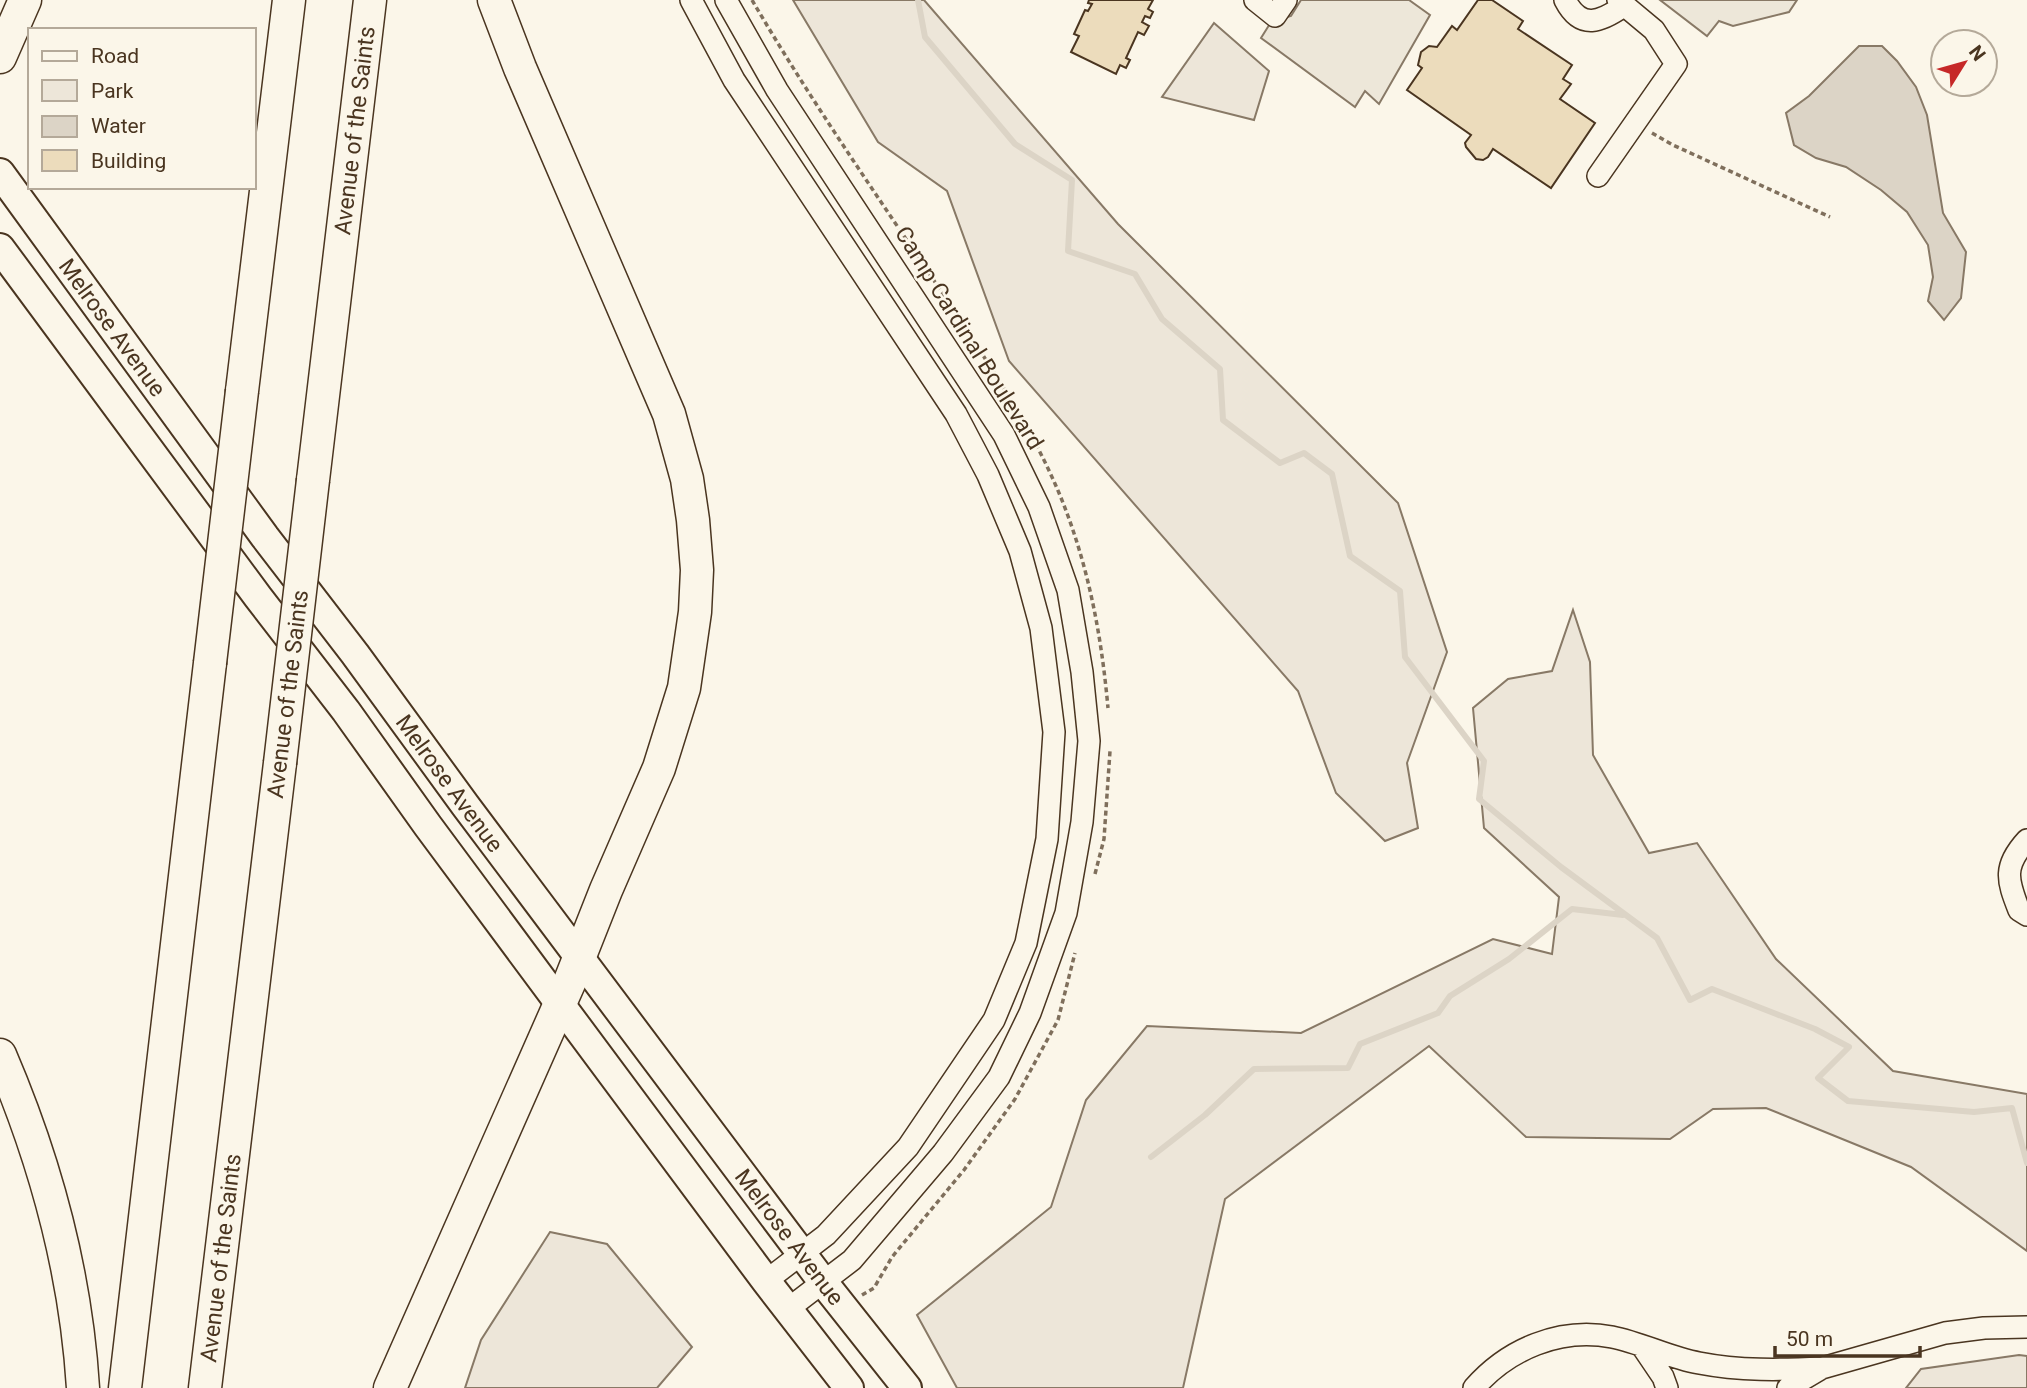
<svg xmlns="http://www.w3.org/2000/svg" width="2027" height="1388" viewBox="0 0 2027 1388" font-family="Roboto,sans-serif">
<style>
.green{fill:#ede6d9;stroke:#887966;stroke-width:2}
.parking{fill:#ede7d9;stroke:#887966;stroke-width:2}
.water{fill:#dcd4c6;stroke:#887966;stroke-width:2}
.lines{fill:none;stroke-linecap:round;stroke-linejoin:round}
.stream{stroke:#dcd4c6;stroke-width:6}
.building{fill:#ecdcbc;stroke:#4a3520;stroke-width:2}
.minor-casing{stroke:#4a3520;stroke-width:24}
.major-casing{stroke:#4a3520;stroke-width:32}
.highway-casing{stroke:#4a3520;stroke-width:35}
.path{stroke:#7f6f5c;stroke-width:3.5;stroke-dasharray:5 3.5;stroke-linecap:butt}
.minor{stroke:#fbf6e9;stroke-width:21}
.major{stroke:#fbf6e9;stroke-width:28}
.highway{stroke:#fbf6e9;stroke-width:32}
.highway-bridge-casing{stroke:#4a3520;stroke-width:35;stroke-linecap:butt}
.highway-bridge{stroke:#fbf6e9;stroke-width:32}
.labels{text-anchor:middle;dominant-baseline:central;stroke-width:5;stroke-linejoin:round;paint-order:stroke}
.street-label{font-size:23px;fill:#4a3520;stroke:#fbf6e9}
</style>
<rect width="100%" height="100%" fill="#fbf6e9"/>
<path class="green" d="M793,0H924L1118,224L1398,503L1447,652L1407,763L1418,828L1385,841L1336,793L1298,691L1009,361L947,191L878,142Z
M1214,23L1269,71L1254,120L1162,97Z
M1573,610L1590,662L1593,755L1649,853L1697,843L1776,959L1893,1071L2027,1094V1251L1911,1167L1766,1108L1713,1109L1670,1139L1526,1137L1429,1046L1225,1199L1183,1388H957L917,1315L1051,1207L1086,1100L1147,1026L1301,1033L1493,939L1552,954L1559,897L1484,828L1473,708L1508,679L1552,671Z
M550,1232L607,1244L692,1347L657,1388H465L481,1340Z
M2019,1355L2027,1356V1388H1906L1921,1369Z"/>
<path class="parking" d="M1301,0H1409L1430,15L1379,104L1365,91L1355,107L1261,38L1271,22L1291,16Z
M1660,0H1797L1789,12L1733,26L1719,21L1707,36Z"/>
<path class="water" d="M1859,46H1882L1897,61L1916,87L1927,115L1943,213L1966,252L1961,298L1944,320L1928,301L1933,277L1928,245L1907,212L1881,190L1846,167L1816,158L1794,145L1786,113L1809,96Z"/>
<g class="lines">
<path class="stream" d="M918,0L925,37L1015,144L1072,180L1068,251L1135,274L1162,319L1220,369L1223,420L1280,463L1304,453L1332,474L1350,556L1400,591L1405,657L1484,761L1479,799L1561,867L1657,938L1690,1000L1712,989L1815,1029L1849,1047L1818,1078L1848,1101L1974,1112L2012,1108L2027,1163
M1151,1157L1205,1115L1254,1069L1348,1068L1360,1044L1438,1013L1450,996L1509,959L1572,909L1623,915"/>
</g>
<path class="building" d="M1089,0H1153L1148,9L1153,12L1150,18L1145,16L1142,22L1149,26L1144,35L1138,32L1126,58L1130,60L1126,68L1120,65L1116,74L1071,52L1079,36L1074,34L1085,10L1088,11L1092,4L1088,3Z
M1478,0H1492L1523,21L1518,29L1572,65L1563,79L1571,84L1560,99L1595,123L1551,188L1493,149L1488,157L1483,160L1476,159L1466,147L1465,143L1471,135L1407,90L1422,68L1418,65L1421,52L1429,46L1437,47L1452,26L1457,30Z"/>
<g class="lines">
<defs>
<path id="minor" d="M691,0L734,80L956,414L988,475L1020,551L1041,628L1054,732L1047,839L1026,943L994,1020L908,1147L826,1235L766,1281
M726,0L777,90L1004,435L1039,507L1068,590L1082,672L1089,741L1082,822L1066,913L1030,1013L999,1077L943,1153L852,1260L788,1309
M1255,0L1275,16L1286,0
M1565,0C1581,31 1601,22 1625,5
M1598,176L1676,64L1654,30L1618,0
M2027,840C2003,866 2007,880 2019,910L2027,915
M1642,1346L1663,1377L1667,1388
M1474,1388C1508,1349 1560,1327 1612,1337C1642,1343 1670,1358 1699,1363C1740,1371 1781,1370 1822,1368
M1788,1388L1822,1368L1945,1333L1984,1328L2027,1327"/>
<g id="major">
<path id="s1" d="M0,173L265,537L355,654L465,805L823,1282L907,1388"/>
<path d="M0,248L258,597L346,711L428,826L560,1004L766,1281L849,1388"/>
</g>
<g id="highway">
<path d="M0,57L25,0"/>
<path d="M242,391L289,0"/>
<path id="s2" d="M313,480L370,0"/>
<path d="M0,1055C45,1160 76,1274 83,1388"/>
<path d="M125,1388L210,663"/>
<path id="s3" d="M205,1388L280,763"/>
<path d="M390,1388L570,981L606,890L659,768L684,688L695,612L697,570L693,520L687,479L669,414L520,68L494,0"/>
</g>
</defs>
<use href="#minor" class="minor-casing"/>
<use href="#major" class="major-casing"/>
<use href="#highway" class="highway-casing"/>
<path class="path" d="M752,0C811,101 878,197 943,294C989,365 1039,436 1068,516C1091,579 1102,642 1108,708
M1652,133L1673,145L1830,217
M1095,874L1104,839L1110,751
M862,1295L874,1288L892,1257L964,1170L1015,1099L1058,1020L1075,953"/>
<use href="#minor" class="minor"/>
<use href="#major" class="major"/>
<use href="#highway" class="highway"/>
<defs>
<path id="highway-bridge" d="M210,663L242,391
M280,763L313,480"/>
</defs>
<use href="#highway-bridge" class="highway-bridge-casing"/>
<use href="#highway-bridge" class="highway-bridge"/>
</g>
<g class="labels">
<g class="street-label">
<text stroke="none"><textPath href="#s2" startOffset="352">Avenue of the Saints</textPath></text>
<text stroke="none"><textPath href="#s1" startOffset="191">Melrose Avenue</textPath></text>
<text transform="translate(969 338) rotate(58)">Camp Cardinal Boulevard</text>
<text transform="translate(288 694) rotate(-83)">Avenue of the Saints</text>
<text stroke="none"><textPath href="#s1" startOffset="758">Melrose Avenue</textPath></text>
<text stroke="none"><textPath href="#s1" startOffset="1325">Melrose Avenue</textPath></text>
<text stroke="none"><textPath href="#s3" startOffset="131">Avenue of the Saints</textPath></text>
</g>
</g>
<rect x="28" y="28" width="228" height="161" fill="#fbf6e9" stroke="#b4a999" stroke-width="2"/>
<rect x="42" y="51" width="35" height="10" fill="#fbf6e9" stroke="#b4a999" stroke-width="2"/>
<text x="91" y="63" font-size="21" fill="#4a3520">Road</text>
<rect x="42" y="80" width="35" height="21" fill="#ede6d9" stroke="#b4a999" stroke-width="2"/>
<text x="91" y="98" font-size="21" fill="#4a3520">Park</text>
<rect x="42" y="116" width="35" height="21" fill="#dcd4c6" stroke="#b4a999" stroke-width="2"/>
<text x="91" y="133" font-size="21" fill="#4a3520">Water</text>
<rect x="42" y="150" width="35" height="21" fill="#ecdcbc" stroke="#b4a999" stroke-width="2"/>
<text x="91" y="168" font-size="21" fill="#4a3520">Building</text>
<g transform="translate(1964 63) rotate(53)"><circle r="33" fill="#fbf6e9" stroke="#b4a999" stroke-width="2"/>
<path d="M0-5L12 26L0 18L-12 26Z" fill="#c62828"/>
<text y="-10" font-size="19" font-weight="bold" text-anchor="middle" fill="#4a3520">N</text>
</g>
<path d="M1775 1346v10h145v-10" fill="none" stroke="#4a3520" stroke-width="3.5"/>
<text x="1786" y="1346" font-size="21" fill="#4a3520" stroke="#fbf6e9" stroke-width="5" paint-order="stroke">50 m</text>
</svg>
